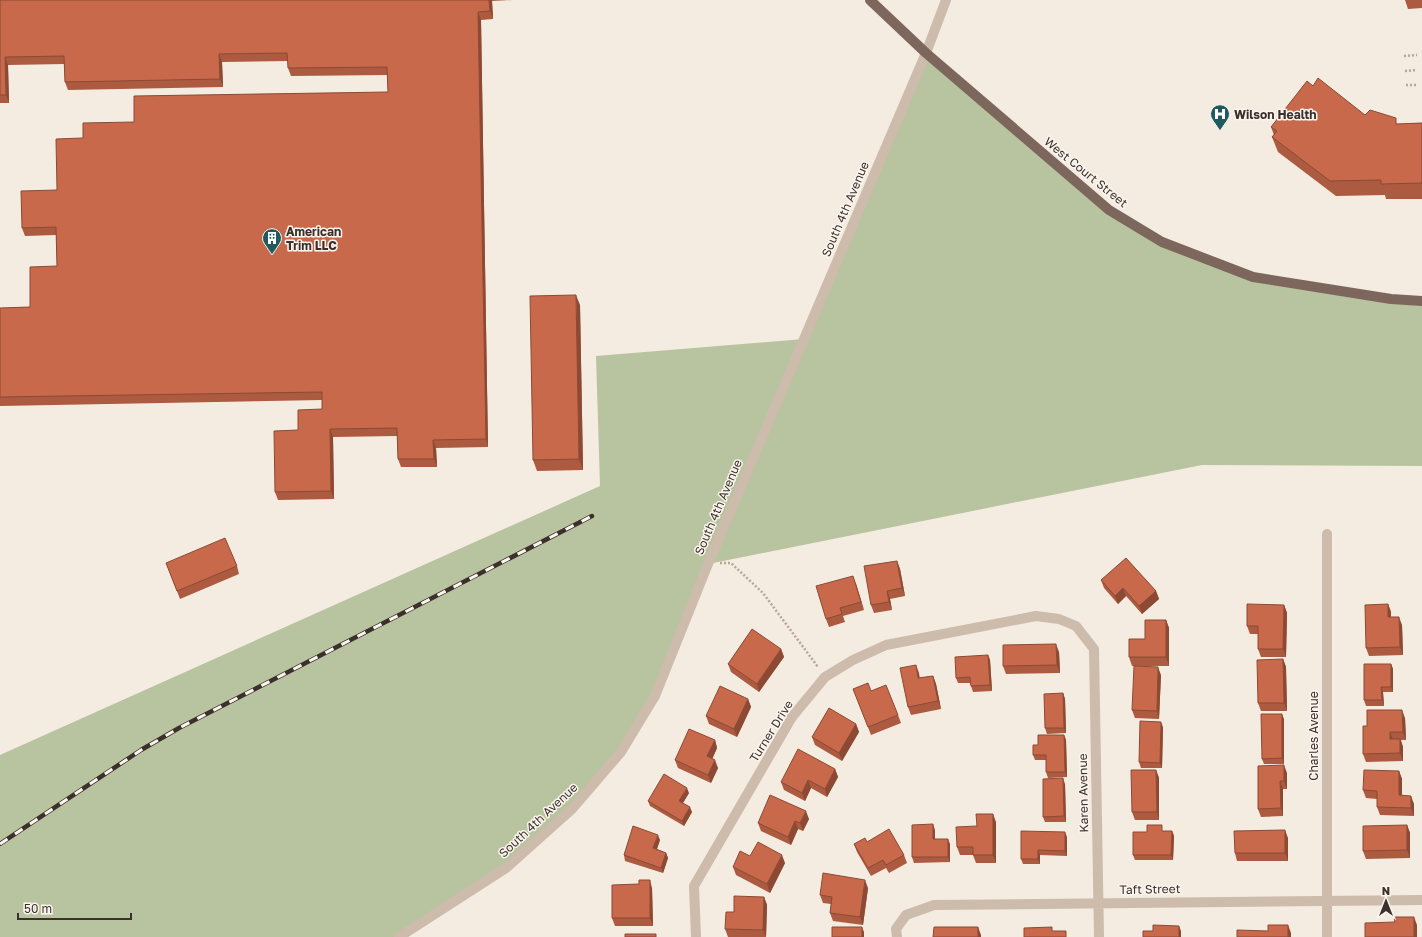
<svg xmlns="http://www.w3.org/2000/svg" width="1422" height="937" viewBox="0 0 1422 937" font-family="'Golos Text',sans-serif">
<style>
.green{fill:#b8c4a0}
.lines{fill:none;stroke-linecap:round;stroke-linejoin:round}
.path{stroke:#b9a596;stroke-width:2.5;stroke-dasharray:2 2;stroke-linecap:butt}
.minor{stroke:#cdbbac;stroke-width:10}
.major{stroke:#7d675c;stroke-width:10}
.rail-casing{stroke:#3b302b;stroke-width:4.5}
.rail{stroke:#fbf5ee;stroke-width:3;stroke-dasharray:9;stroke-linecap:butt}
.wall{fill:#ac5a40}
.shaded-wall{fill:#8c4a34}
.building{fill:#c8694b;stroke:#8c4a34}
.labels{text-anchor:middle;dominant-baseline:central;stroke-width:3;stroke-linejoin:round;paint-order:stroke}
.poi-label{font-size:12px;font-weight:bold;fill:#3b302b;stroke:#fbf5ee;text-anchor:start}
.street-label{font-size:12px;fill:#3b302b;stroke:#fbf5ee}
</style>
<rect width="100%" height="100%" fill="#f4ebe1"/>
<path class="green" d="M926,53L1109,210L1162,242L1253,277L1422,301V466L1202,465L708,564L655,696L621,752L572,809L506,868L399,937H0V755L600,486L596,356L804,339Z"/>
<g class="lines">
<path class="path" d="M1404,56L1417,55
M1405,71L1417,70
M1406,85H1418
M720,563H731L763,593L818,667"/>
<path class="minor" d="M1327,534V937
M399,937L506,868L572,809L621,752L655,696L708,564L926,53L946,0
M696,937L694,886L792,717L825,677L853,660L886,645L1036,616L1059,619L1076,626L1094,649L1099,937
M897,937L896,929L906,915L934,905L1422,900"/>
<path class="major" d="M870,0L926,53L1109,210L1162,242L1253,277L1391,299L1422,301"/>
<defs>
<path id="rail" d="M0,844L141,750L179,728L592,516"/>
</defs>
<use href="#rail" class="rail-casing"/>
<use href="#rail" class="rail"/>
</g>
<path class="wall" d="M0,0H512L492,1L493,19L481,20L488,447L436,448L437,467H401L398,459L397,436L333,437L334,499L278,500L275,492L298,430L322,409V400L0,406V308L30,307L57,266L56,235L25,236L22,228L57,190L83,138L134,122L388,92L387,75L291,76L288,68V61L222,62L223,87L68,90L65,82L64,64L8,65L9,103H0Z
M1405,0H1422V8L1408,9Z
M1313,86L1365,115L1398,124L1422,123V199H1386L1385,195L1336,196L1278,152L1272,137L1274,135L1271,127Z
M580,305L583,470L537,471L533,460Z
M897,561L900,569L905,596L890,599L892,610L874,613L871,605Z
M166,563L237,566L239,574L180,599Z
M1101,580L1156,591L1159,599L1142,614L1126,596L1118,604L1104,588Z
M856,584L864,610L843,616L845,622L829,627L826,619Z
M1388,604L1391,612V617L1402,625L1403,655L1369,656L1366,648Z
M1284,605L1287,613L1286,657H1261L1258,649V634H1250L1247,626Z
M1166,620L1169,628V666H1132L1129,657L1145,639Z
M781,649L784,657L759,692L731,672L728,664Z
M1059,652L1060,673L1006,674L1003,666Z
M988,655L990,660L992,691L973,692L970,683H958L956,678Z
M1283,659L1286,667L1287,711H1261L1258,703Z
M1391,664L1393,669V692H1383L1384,706H1366L1364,700Z
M919,673V678L933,676L936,684L941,709L911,715L908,707Z
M1161,675L1159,719L1135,718L1132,710Z
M853,689L871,691L898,715L901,723L871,735Z
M1063,693L1065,699L1066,733L1047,734L1045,728Z
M748,699L751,707L737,737L709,724L706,716Z
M1405,718L1406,740H1401L1403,747V761L1366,762L1363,754L1367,726Z
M1284,719V764H1264L1262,759Z
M856,724L859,732L842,761L815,745L812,737Z
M1163,727L1162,768H1141L1139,762Z
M1064,735L1066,740L1067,777L1048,778L1046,772V760H1035L1033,755L1038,745Z
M715,740L717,748L712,759L718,768L711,783L678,768L675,760Z
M1258,766L1287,773V789H1283V816L1261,817L1258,809Z
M835,769L838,777L827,797L811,788L805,801L784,790L781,782Z
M1156,770L1159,778V820H1135L1132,812Z
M1399,771L1402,779V795L1414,804V816L1380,815L1377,807V799L1366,798L1363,790Z
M1065,784L1066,822H1045L1043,817Z
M689,793L683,803L692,812L684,826L650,806L648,801Z
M809,819L803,831L798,829L791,845L761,831L758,823Z
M996,822V863H976L973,855H960L957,847L977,826Z
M1407,825L1410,833V858L1366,859L1363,851Z
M935,830V839L950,844V862L914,863L912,857Z
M1021,831L1067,837V856L1040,855V864H1023L1021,859Z
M1164,831H1172L1174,836L1173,860H1135L1133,855L1147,832Z
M1288,838V861H1237L1235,853Z
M660,840L657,849L666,853L668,858L663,873L625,861L624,855Z
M854,844L904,855L907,863L889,873L886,868L871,876L857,852Z
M750,856L785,863L770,893L736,875L733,867Z
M639,884L652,888L653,926H615L612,918Z
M868,888L863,925L833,921L830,913L831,904L823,903L820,895Z
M764,897L767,905L766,937H728L725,929L734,912Z"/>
<path class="shaded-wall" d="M489,0H492L493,19L490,11Z
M478,12L481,20L488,447L486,439Z
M219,54L222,62L223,87L220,79Z
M5,57L8,65L9,103L6,95Z
M576,295L580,305L583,470L579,459Z
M330,429L333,437L334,499L331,491Z
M433,440L436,448L437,467L434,459Z
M897,561L900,569L905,596L902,588Z
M853,576L856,584L864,610L861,602Z
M1123,588L1126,596L1118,604L1115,596Z
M887,591L890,599L892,610L889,602Z
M1156,591L1159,599L1142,614L1139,606Z
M1388,604L1391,612V625L1388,617Z
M1284,605L1287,613L1286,657L1283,649Z
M1399,617L1402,625L1403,655L1400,647Z
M1166,620L1169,628V666L1166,657Z
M1056,644L1059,652L1060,673L1057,665Z
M781,649L784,657L759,692L757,684Z
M988,655L990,660L992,691L990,685Z
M1283,659L1286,667L1287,711L1284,703Z
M1391,664L1393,669V692L1391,687Z
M916,665L919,673L921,686L918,678Z
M1158,667L1161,675L1159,719L1157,711Z
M933,676L936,684L941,709L938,701Z
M1381,687L1383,692L1384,706L1382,700Z
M1063,693L1065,699L1066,733L1064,728Z
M748,699L751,707L737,737L734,729Z
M1402,710L1405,718L1406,740L1403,732Z
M1282,714L1284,719V764L1282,758Z
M1161,722L1163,727L1162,768L1160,763Z
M856,724L859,732L842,761L839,753Z
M1390,732L1393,740L1390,739Z
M1064,735L1066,740L1067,777L1065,772Z
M1400,739L1403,747V761L1400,753Z
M715,740L717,748L710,764L707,756Z
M715,760L718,768L711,783L708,775Z
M1284,765L1287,773V789L1284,781Z
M835,769L838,777L827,797L825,789Z
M1156,770L1159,778V820L1157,812Z
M1399,771L1402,779V803L1399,795Z
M1063,778L1065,784L1066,822L1064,816Z
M808,780L811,788L805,801L802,793Z
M1280,781L1283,789V816L1281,808Z
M687,788L689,793L681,806L679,801Z
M1411,796L1414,804V816L1411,808Z
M690,807L692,812L684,826L682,821Z
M806,811L809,819L803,831L800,823Z
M993,814L996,822V863L993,855Z
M795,821L798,829L791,845L788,837Z
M933,824L935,830V844L933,839Z
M1407,825L1410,833V858L1407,850Z
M1285,830L1288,838V861L1285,853Z
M1172,831L1174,836L1173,860L1171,855Z
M1065,832L1067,837V856L1065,851Z
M658,835L660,840L655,854L653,848Z
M948,839L950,844V862L948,857Z
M1038,850L1040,855V864L1038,859Z
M666,853L668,858L663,873L661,868Z
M782,855L785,863L770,893L767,884Z
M650,880L652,888L653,926L650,918Z
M865,880L868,888L863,925L860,917Z
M764,897L767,905L766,937L763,930Z
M1414,917L1417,925V937H1414Z
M1288,925L1291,933V937H1288Z
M1179,926L1181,931V937H1179Z
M862,927L864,932V937H862Z
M978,927L981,935V937H978Z"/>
<path class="building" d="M0,0H489L490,11L478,12L486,439L433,440L434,459H398L397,428L330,429L331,491L275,492L274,431L298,430V410L322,409V392L0,397V308L30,307V267L57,266L56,227L22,228L21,191L57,190L56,139L83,138V123L134,122V96L388,92L387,67L288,68L287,53L219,54L220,79L65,82L64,56L5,57L6,95H0Z
M1318,78L1365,115L1370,110L1396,118V124L1422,123V183L1381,184V180L1330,181L1272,137L1277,131L1271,127L1307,81L1313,86Z
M576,295L579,459L533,460L530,296Z
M225,538L237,566L177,591L166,563Z
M1126,558L1156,591L1139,606L1123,588L1115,596L1101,580Z
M897,561L902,588L887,591L889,602L871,605L864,566Z
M853,576L861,602L840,608L842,614L826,619L816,586Z
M1247,604L1284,605L1283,649H1258V626H1247Z
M1388,604V617H1399L1400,647L1366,648L1365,605Z
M1145,620H1166V657H1129V639H1145Z
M752,629L781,649L757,684L728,664Z
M1056,644L1057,665L1003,666V645Z
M988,655L990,685L971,686L970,677L956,678L955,657Z
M1283,659L1284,703H1258L1257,660Z
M1364,664H1391V687H1381L1382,700H1364Z
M916,665L918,678L933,676L938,701L908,707L900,668Z
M1134,666L1158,667L1157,711L1132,710Z
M868,683L871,691L886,685L898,715L868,727L853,689Z
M720,686L748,699L734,729L706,716Z
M1063,693L1064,728H1045L1044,694Z
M829,708L856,724L839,753L812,737Z
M1367,710H1402L1403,732H1390V739H1400V753L1363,754V726H1367Z
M1261,714H1282V758L1262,759Z
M1140,721L1161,722L1160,763L1139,762Z
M689,729L715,740L707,756L715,760L708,775L675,760Z
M1038,735H1064L1065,772H1046V755H1033V745H1038Z
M798,749L835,769L825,789L808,780L802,793L781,782Z
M1284,765V781H1280L1281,808L1258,809V766Z
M1131,770H1156L1157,812H1132Z
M1364,770L1399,771V795L1411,796V808L1377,807V791L1363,790Z
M664,774L687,788L679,801L690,807L682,821L648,801Z
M1063,778L1064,816L1043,817V779Z
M770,795L806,811L800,823L795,821L788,837L758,823Z
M976,814H993V855H973V847H957L956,827L977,826Z
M933,824V839H948V857H912V825Z
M1147,825H1162V831H1172L1171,855H1133V832H1147Z
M1407,825V850L1363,851V826Z
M633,826L658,835L653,848L666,853L661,868L624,855Z
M889,829L904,855L886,865L883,860L868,868L854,844L865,838L867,842Z
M1285,830V853H1235L1234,831Z
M1021,831L1065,832V851L1038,850V859H1021Z
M758,842L782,855L767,884L733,867L740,851L750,856Z
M823,873L865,880L860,917L830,913L832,897L820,895Z
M639,880H650V918H612V885L639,884Z
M734,896L764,897L763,930L725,929L726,912H734Z
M1394,917H1414V937H1365V923L1395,922Z
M1153,925L1179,926V937H1143V931H1153Z
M1268,925H1288V937H1237V930L1268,931Z
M832,927H862V937H832Z
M934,927H978V937H933Z
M1052,927V931H1066V937H1024V928Z
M625,934H656V937H625Z"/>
<defs>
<symbol id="hospital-pin" viewBox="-11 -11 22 30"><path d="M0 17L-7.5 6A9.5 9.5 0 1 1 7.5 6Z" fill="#1f5a5e" stroke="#fbf5ee"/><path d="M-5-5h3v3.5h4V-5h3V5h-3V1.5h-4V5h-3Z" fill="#fff"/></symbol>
<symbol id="building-pin" viewBox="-11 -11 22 30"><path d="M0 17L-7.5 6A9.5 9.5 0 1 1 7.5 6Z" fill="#1f5a5e" stroke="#fbf5ee"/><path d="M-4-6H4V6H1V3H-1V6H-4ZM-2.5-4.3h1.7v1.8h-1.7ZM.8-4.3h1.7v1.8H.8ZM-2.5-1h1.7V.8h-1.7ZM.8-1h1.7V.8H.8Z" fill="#fff"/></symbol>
</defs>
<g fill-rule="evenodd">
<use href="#hospital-pin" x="1209" y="103" width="22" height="30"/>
<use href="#building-pin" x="261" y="227" width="22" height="30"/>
</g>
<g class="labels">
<g class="poi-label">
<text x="1234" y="114">Wilson Health</text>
<text x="286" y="231">American<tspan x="286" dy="14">Trim LLC</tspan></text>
</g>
<g class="street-label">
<text transform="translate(1086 172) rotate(39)">West Court Street</text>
<text transform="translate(845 209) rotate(-67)">South 4th Avenue</text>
<text transform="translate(718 507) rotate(-67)">South 4th Avenue</text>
<text transform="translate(771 731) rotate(-58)">Turner Drive</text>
<text transform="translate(1313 736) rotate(-90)">Charles Avenue</text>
<text transform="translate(1083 793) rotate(-91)">Karen Avenue</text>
<text transform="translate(538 820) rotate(-43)">South 4th Avenue</text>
<text transform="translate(1150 889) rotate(-1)">Taft Street</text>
</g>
</g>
<g transform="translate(1386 901)" stroke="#fbf5ee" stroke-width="3" paint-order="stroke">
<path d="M0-3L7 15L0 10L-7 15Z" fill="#3b302b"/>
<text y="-6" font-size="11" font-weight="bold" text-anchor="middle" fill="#3b302b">N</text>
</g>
<path d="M18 913v6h113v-6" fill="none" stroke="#3b302b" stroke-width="2"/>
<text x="24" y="913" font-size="12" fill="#3b302b" stroke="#fbf5ee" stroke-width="3" paint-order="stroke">50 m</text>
</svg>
